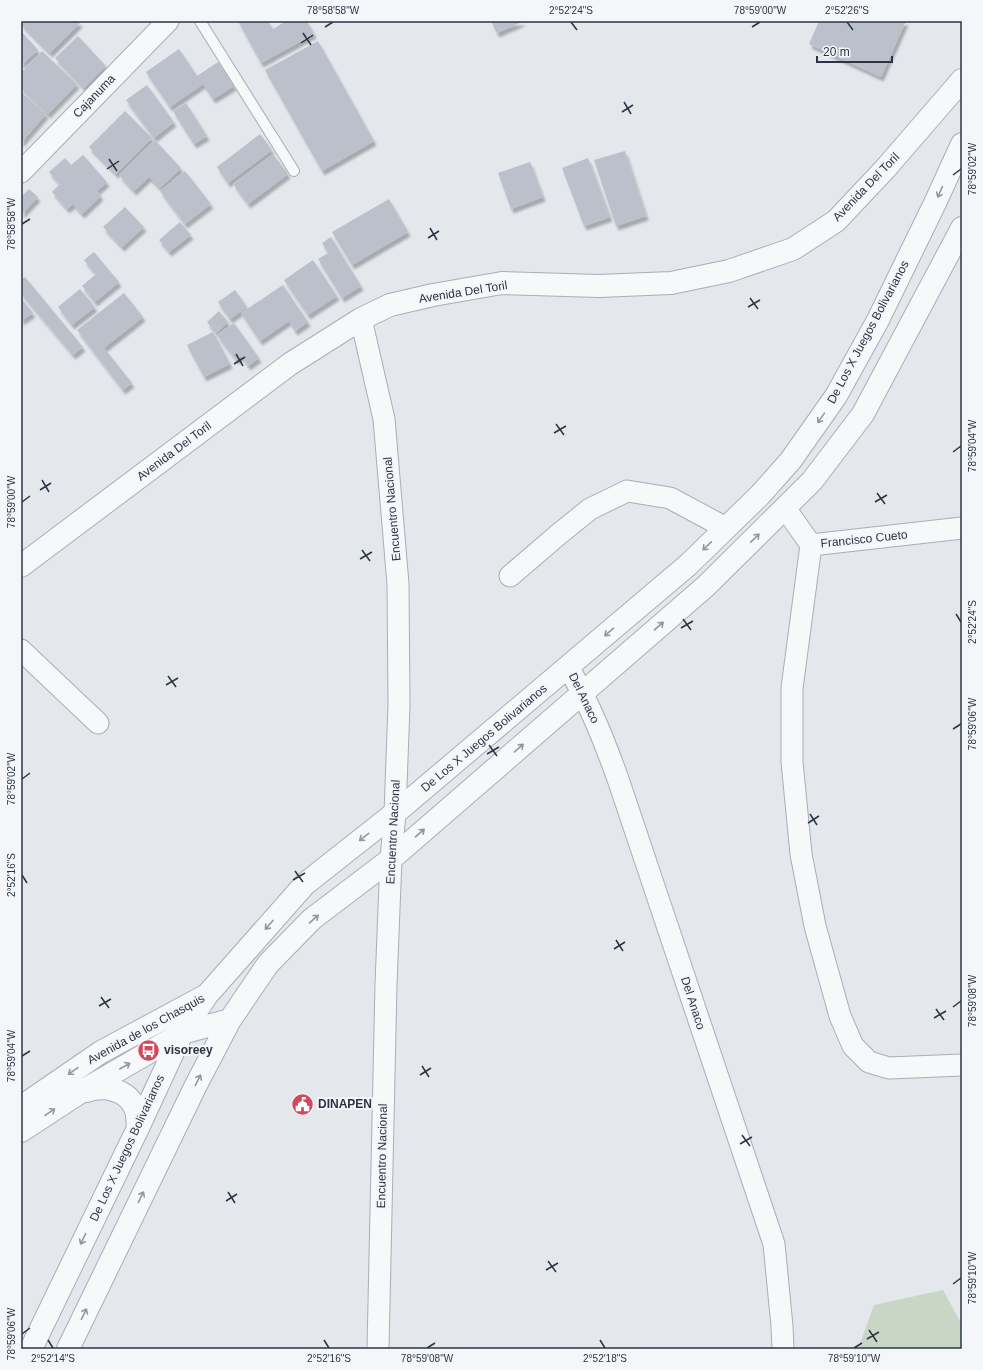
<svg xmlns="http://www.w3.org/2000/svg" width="983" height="1370" viewBox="0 0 983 1370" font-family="Arial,sans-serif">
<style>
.green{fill:#c9d6c5}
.building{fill:#bbc0ca;filter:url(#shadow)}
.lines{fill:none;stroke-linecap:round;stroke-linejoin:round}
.service-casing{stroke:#a9aeb7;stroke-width:12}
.minor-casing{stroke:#a9aeb7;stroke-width:23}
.tertiary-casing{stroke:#a9aeb7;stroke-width:24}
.service{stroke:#f7f8fa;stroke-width:10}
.minor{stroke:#f7f8fa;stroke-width:21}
.tertiary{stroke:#f7f8fa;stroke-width:22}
.oneway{stroke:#9196a0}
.ticks{fill:none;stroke:#2b3445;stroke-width:1.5}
.labels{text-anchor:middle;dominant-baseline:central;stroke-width:4;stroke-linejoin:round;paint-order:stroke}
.street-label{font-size:12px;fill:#2b3445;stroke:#f4f6f9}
.poi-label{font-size:12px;font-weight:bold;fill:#2b3445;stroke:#f4f6f9;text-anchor:start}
.neatline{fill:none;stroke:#2b3445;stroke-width:1.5}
.ticks-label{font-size:10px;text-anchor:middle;fill:#2b3445}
</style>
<defs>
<filter id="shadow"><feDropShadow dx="2.5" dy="4.5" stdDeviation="1" flood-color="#0004"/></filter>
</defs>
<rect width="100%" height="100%" fill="#e4e7ec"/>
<path class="green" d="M943,1290L962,1325V1349H858L874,1305Z"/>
<path class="building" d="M24,21H78L80,23L50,53L21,24Z
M238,21H268L273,29L286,21H307L314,34L261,63Z
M491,21H524L497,33Z
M819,21H906L881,77L809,44Z
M21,31L38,50L21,65Z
M78,36L106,66L84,88L55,58Z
M318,41L374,141L322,171L265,70Z
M179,49L202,83L197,76L218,62L234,86L213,99L203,84L170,107L146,72Z
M42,51L77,84L48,114L21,88V73Z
M147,85L174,122L154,138L126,100Z
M21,92L46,114L21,143Z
M186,103L207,136L194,144L173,111Z
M125,111L152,138L116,174L89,147Z
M260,134L272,150L228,183L217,167Z
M155,140L181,168L160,188L149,177L134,191L119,175Z
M625,151L646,216L616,226L594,160Z
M273,154L288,174L248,204L233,184Z
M83,155L107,182L97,191L101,196L82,214L73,204L67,209L52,192L60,184L49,172L65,158L71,165Z
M588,158L610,217L584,226L562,168Z
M530,162L543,197L511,209L498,173Z
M185,171L211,204L185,224L160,191Z
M29,189L38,197L22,214L21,197Z
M389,199L408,232L352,265L332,232Z
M125,207L144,227L122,247L103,227Z
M180,222L191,235L169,252L159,240Z
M331,237L361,286L342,298L318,259L328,253L322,243Z
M94,252L119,282L95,302L82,286L96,274L84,260Z
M313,260L337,296L308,315L284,280Z
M25,277L83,347L73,355L21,293V280Z
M283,285L308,322L295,331L289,321L260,341L241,313Z
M80,289L95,307L72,325L58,307Z
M235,290L247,307L230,319L218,302Z
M124,293L143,317L104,348L132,383L123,390L77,330Z
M21,298L33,313L21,321Z
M219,311L228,322L216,333L207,322Z
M234,323L259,358L248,366L241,356L236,360L217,335Z
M213,332L230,364L204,377L187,345Z"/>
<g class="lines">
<defs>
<path id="service" d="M200,21L294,171"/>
<path id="minor" d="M21,172L168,21
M361,319L384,419L398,584L399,705L395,813L391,859L386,984L378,1349
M785,508L811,545L962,528
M811,545L792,688V762L801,854L815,926L840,1016L853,1046L869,1062L889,1068L962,1065
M510,576L559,534L590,509L627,491L670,498L726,528
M21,650L98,723
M568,667C590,704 605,742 619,782L774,1244L782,1326L783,1349"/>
<path id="tertiary" d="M21,566L290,364L361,319L390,305L433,295L502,283L599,286L671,283L729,271L793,249L836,221L885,169L962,80
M86,1091C104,1085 127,1089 135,1108C138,1114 137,1122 138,1128
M21,1107L101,1052L205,996
M21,1131L79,1093L182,1033L230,1020
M31,1349L138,1128L182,1033L207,995L305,884L395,813L688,565L760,495L791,460L836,396L878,320L936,201L962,144
M68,1349L196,1085L230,1020L268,964L312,919L391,859L706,586L812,481L863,414L962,228"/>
</defs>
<use href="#service" class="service-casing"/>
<use href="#minor" class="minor-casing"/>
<use href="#tertiary" class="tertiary-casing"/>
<use href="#service" class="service"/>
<use href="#minor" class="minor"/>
<use href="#tertiary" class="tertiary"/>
</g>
<defs><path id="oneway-shaft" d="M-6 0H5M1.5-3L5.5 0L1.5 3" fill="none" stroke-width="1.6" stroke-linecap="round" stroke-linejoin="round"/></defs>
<g class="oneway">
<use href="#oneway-shaft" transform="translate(940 192) rotate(114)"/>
<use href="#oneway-shaft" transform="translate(821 418) rotate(125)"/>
<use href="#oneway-shaft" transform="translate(755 538) rotate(-44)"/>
<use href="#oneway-shaft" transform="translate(707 546) rotate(136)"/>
<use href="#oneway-shaft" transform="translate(659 626) rotate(-41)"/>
<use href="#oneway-shaft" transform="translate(609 632) rotate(139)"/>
<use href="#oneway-shaft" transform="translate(519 748) rotate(-41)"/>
<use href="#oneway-shaft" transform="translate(420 833) rotate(-41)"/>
<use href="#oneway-shaft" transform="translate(364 837) rotate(142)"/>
<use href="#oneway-shaft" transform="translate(314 919) rotate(-41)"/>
<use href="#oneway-shaft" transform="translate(269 925) rotate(131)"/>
<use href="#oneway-shaft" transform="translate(125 1066) rotate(-30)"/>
<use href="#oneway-shaft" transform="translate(73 1071) rotate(145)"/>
<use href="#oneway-shaft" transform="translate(198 1080) rotate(-63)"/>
<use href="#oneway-shaft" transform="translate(50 1112) rotate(-34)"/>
<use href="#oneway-shaft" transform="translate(141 1197) rotate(-64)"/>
<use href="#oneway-shaft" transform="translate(83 1239) rotate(116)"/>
<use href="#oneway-shaft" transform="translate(84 1314) rotate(-64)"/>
</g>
<path class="ticks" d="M571,22L577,30M847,22L853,30M325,27L333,22M752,27L760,22M303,33L311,45M301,43L313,35M624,102L631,114M622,112L633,105M109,159L117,171M107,169L119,161M953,175L961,169M22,224L30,219M430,228L437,240M428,238L439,231M750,298L758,309M748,307L760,300M236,354L243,366M234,364L245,357M556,424L564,435M554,433L566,426M953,452L961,446M42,480L49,492M40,490L51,483M877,493L885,504M22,502L30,496M875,502L887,495M362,550L370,561M360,559L372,552M956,614L961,622M683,619L691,630M681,628L693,621M168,676L176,687M166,685L178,678M953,729L961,724M489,745L497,756M487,754L499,747M22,779L30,773M810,814L817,825M808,823L819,816M295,871L303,882M22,875L27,883M293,880L305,873M616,940L623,951M614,949L625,942M101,997L109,1008M99,1006L111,999M953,1007L961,1001M936,1009L944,1020M934,1018L946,1011M22,1056L30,1051M422,1066L429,1077M420,1075L431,1068M742,1135L750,1146M740,1144L752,1137M228,1192L235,1203M226,1201L237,1194M548,1261L556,1272M546,1270L558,1263M953,1284L961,1278M869,1330L877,1342M22,1334L30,1328M867,1339L879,1332M48,1340L53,1348M324,1340L329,1348M600,1340L605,1348M427,1348L435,1343M854,1348L862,1343"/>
<defs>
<symbol id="bus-disc" viewBox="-11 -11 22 22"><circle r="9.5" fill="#d1495b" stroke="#f4f6f9"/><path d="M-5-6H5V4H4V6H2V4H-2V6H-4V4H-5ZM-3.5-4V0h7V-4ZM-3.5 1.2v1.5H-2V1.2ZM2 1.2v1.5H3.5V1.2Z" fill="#fff"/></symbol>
<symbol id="civic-disc" viewBox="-11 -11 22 22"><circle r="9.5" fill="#d1495b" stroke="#f4f6f9"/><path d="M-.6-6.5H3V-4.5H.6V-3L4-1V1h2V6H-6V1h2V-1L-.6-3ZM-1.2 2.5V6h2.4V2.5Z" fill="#fff"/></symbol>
</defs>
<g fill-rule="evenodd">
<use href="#bus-disc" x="136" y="1038" width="25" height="25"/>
<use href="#civic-disc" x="290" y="1092" width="25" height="25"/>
</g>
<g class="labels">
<g class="street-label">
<text transform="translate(94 96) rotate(-46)">Cajanuma</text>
<text transform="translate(866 187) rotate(-46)">Avenida Del Toril</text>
<text transform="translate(463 292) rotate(-9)">Avenida Del Toril</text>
<text transform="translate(868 332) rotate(-62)">De Los X Juegos Bolivarianos</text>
<text transform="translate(174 451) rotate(-37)">Avenida Del Toril</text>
<text transform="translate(392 509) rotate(-95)">Encuentro Nacional</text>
<text transform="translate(864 539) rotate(-6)">Francisco Cueto</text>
<text transform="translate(584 698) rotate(64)">Del Anaco</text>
<text transform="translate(484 738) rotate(-40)">De Los X Juegos Bolivarianos</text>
<text transform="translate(393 832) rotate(-87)">Encuentro Nacional</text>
<text transform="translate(693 1003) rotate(72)">Del Anaco</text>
<text transform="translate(146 1029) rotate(-29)">Avenida de los Chasquis</text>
<text transform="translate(127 1148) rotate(-65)">De Los X Juegos Bolivarianos</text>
<text transform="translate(382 1156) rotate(-89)">Encuentro Nacional</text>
</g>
<g class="poi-label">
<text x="164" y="1050">visoreey</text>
<text x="318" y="1104">DINAPEN</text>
</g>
</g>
<rect width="983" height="1370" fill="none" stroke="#f4f6f9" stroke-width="44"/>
<path d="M817 56v6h75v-6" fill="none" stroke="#2b3445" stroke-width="2"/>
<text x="823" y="56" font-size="12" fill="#2b3445" stroke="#f4f6f9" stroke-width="3" paint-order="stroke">20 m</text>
<rect x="22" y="22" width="939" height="1326" class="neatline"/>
<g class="ticks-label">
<text x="333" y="14">78°58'58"W</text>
<text x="571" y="14">2°52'24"S</text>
<text x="760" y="14">78°59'00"W</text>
<text x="847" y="14">2°52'26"S</text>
<text transform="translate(972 169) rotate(-90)" y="4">78°59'02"W</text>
<text transform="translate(11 224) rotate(-90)" y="4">78°58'58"W</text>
<text transform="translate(972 446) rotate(-90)" y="4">78°59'04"W</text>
<text transform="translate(11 502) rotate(-90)" y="4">78°59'00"W</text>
<text transform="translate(972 622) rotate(-90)" y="4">2°52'24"S</text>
<text transform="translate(972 724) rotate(-90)" y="4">78°59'06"W</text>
<text transform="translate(11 779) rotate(-90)" y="4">78°59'02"W</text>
<text transform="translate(11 875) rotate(-90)" y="4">2°52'16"S</text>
<text transform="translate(972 1001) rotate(-90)" y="4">78°59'08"W</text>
<text transform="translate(11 1056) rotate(-90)" y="4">78°59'04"W</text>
<text transform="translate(972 1278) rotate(-90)" y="4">78°59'10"W</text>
<text transform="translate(11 1334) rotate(-90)" y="4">78°59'06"W</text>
<text x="53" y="1362">2°52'14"S</text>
<text x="329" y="1362">2°52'16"S</text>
<text x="427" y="1362">78°59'08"W</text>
<text x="605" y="1362">2°52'18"S</text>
<text x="854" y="1362">78°59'10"W</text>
</g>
</svg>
